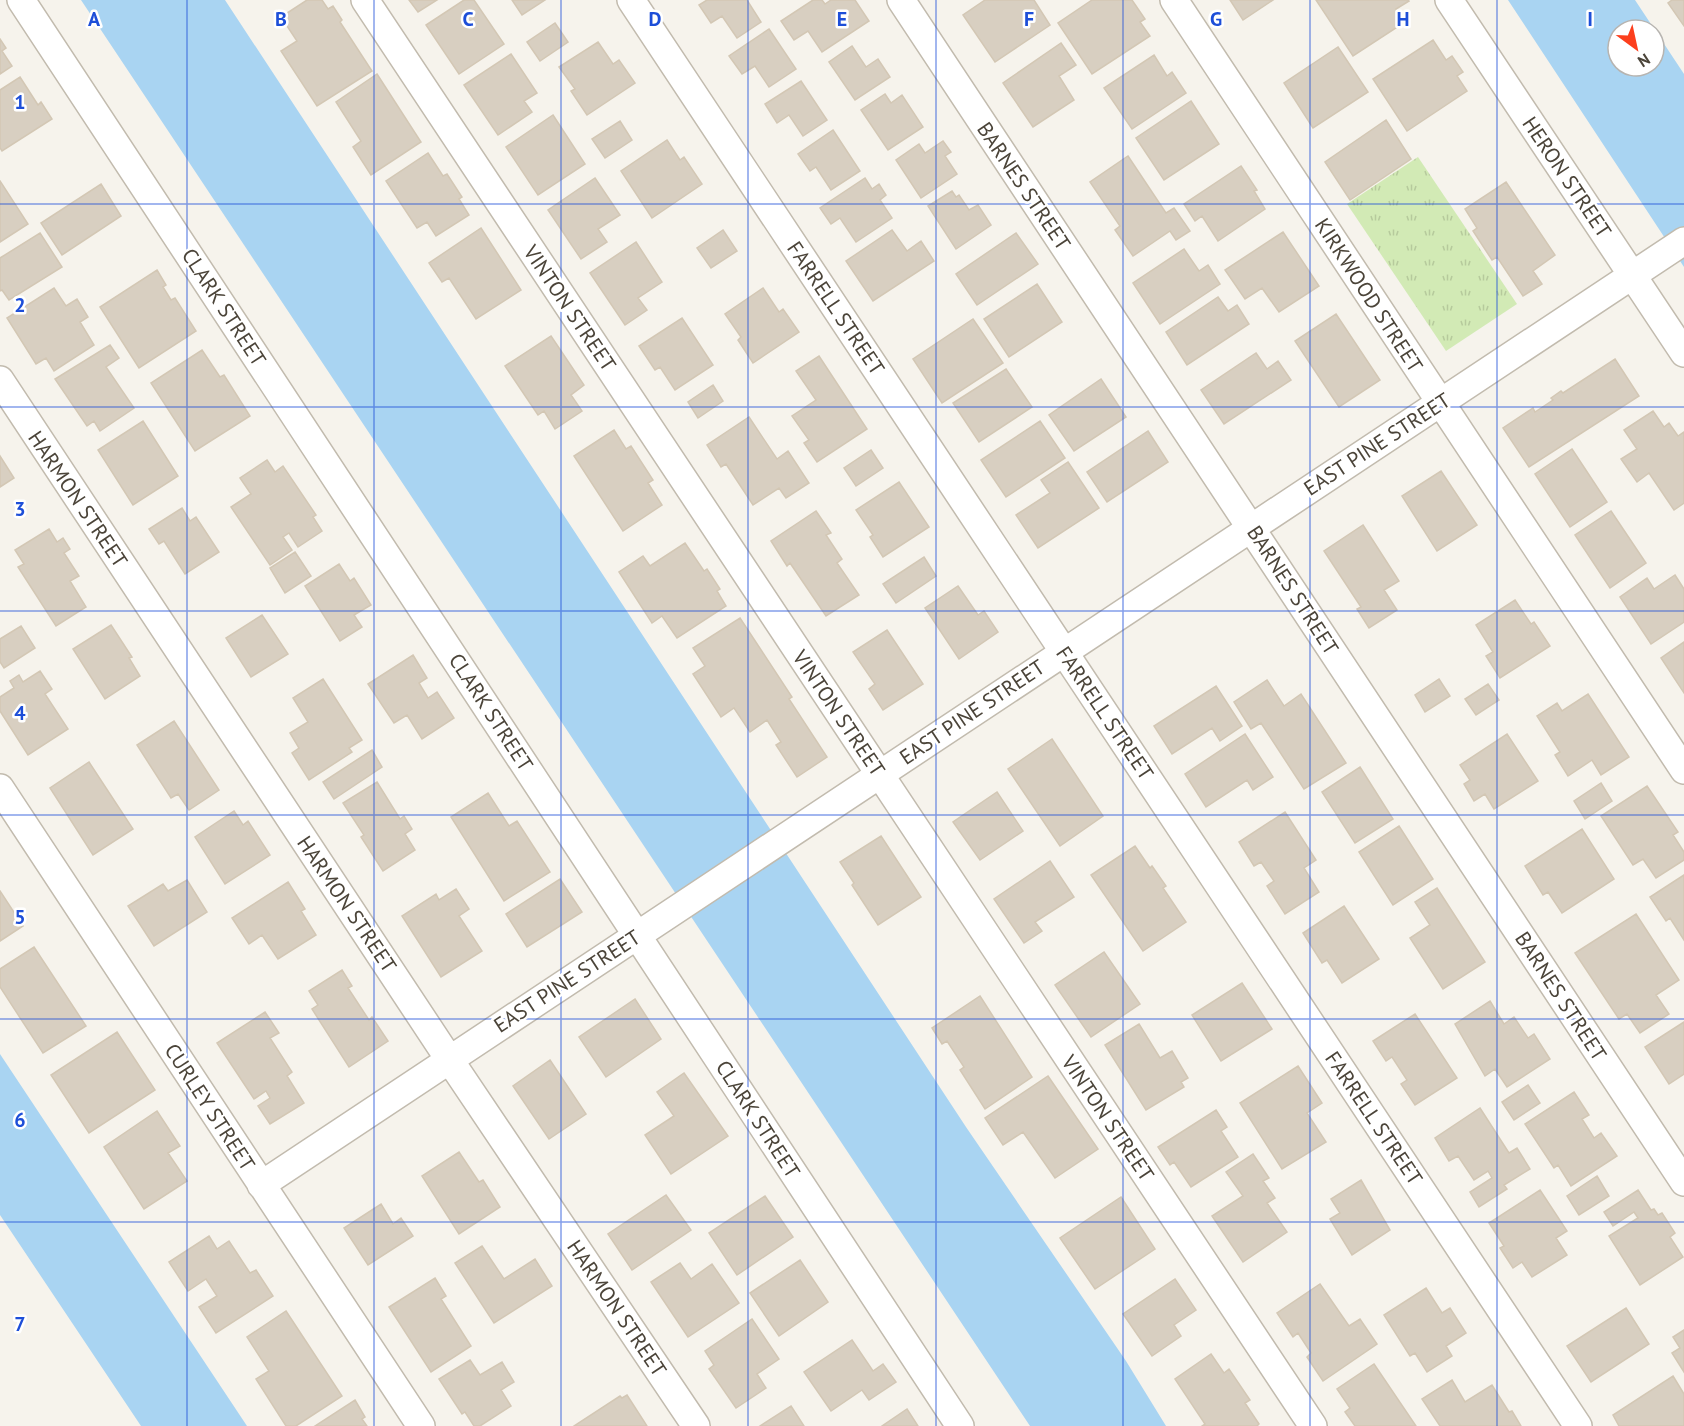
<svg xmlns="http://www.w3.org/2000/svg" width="1684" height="1426" viewBox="0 0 1684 1426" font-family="'PT Sans',sans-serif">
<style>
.grass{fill:url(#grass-tufts)}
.water{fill:#a9d4f2;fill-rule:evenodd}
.building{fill:#d8cfc1;stroke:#d3c7b4;stroke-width:1.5}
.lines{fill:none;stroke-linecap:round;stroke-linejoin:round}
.minor-casing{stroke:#c2bbae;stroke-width:30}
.minor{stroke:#fff;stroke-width:27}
.grid{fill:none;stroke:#1d4ed8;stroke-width:1.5;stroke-opacity:0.55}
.labels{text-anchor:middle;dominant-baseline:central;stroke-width:5;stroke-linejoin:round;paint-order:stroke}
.street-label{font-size:21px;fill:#4b4439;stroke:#fff}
.grid-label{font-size:20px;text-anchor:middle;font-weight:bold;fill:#1d4ed8;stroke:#fff;stroke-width:5;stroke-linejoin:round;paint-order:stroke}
</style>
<defs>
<pattern id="grass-tufts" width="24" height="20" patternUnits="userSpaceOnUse" patternTransform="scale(1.5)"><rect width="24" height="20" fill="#d2eab5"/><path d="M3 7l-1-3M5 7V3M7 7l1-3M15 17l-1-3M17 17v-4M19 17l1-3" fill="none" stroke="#b6ca9c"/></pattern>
</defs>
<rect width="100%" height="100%" fill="#f6f3ec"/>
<path class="grass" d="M1418,157L1517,304L1446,351L1347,204Z"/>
<path class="water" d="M81,0H225L966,1127L1126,1361L1166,1426H1030Z
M1508,0H1635L1684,74V267ZM1618,30H1654V66H1618Z
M0,1054L247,1426H141L0,1215Z"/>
<path class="building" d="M307,0H322L328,9L333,6L342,20L340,22L372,71L317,106L281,51L297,41L281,17Z
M409,0H437L418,12Z
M464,0H474L504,44L459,74L426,25Z
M512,0H545L522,15Z
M707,0H747L761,22L737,38L722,16L711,23L699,5Z
M813,0H822L825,4L831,0H855L869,21L822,52L808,31L794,40L781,21Z
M985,0H1034L1050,25L995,62L963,15Z
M1092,0H1132L1145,19L1140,22L1150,36L1092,74L1058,23Z
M1230,0H1273L1243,20Z
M1316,0H1408L1409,1L1396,9L1405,22L1353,56Z
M1672,0H1684V26L1668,3Z
M555,23L568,42L540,61L527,42Z
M769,29L796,69L769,87L755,66L742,74L729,56Z
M0,39L6,48L2,51L12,66L0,74Z
M1433,40L1446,60L1452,56L1463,72L1457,76L1467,91L1407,131L1373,79Z
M598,42L613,64L619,60L635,83L587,115L571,91L575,89L559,67Z
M1061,43L1076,65L1059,76L1074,100L1033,127L1003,83Z
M852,46L866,67L878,59L890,77L855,100L829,62Z
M1338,47L1368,92L1313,128L1284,83Z
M511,54L537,93L524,101L532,112L498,135L464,85Z
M1154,55L1167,76L1172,72L1186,93L1132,129L1104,88Z
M377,74L421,142L371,175L353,147L361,141L336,102Z
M20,77L38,105L41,102L52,119L2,151L0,148V90Z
M801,81L827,120L803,136L789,115L777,123L765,104Z
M885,94L891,103L902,95L923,127L888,150L861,110Z
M1191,101L1219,144L1164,180L1136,138Z
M553,115L585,164L538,195L506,147Z
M1386,120L1411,159L1350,200L1325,162Z
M620,121L632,140L605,158L592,139Z
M833,130L860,171L831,190L816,167L810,171L798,154Z
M667,140L680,160L684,157L702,184L652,218L621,171Z
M943,141L951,152L945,156L957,174L921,198L896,160L919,144L925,153Z
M428,153L443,176L447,174L462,197L459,199L469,215L436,236L427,222L417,228L386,181Z
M1128,156L1166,213L1174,208L1190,231L1176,240L1170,231L1133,256L1115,230L1120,226L1090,182Z
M1241,166L1257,190L1254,191L1265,209L1218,241L1202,216L1195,221L1184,204Z
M595,178L620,215L598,229L607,242L581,259L548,210Z
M865,178L872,189L879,184L886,195L880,200L892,218L856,242L840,218L831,224L820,208Z
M0,181L28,224L0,242Z
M1506,182L1555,255L1533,271L1542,284L1523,296L1497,257L1492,260L1473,231L1477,228L1465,209Z
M101,184L121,216L62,255L41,223Z
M952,191L956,197L959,195L969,210L978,205L991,225L956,249L928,206Z
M481,228L521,290L476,319L449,278L442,282L429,263Z
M723,230L737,251L711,268L697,248Z
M892,230L907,251L921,241L934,261L873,301L846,261Z
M1283,232L1319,286L1279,312L1262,288L1245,299L1225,270Z
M40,233L62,267L9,300L2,290L0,291V258Z
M1016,233L1038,264L977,305L956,274Z
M636,242L662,282L638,298L647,310L625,325L590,273Z
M1184,249L1199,271L1208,265L1220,284L1160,324L1133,283Z
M157,270L166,285L163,287L171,300L175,298L196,331L139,368L100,307Z
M1037,284L1062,322L1009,357L984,319Z
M54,288L66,306L77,299L88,317L80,322L94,345L54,371L46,358L36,364L7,318Z
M763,288L779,312L783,309L799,332L753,363L738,340L741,337L725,314Z
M1218,297L1228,311L1237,305L1249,324L1187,365L1166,332Z
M1336,314L1380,380L1339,407L1295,341Z
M682,318L713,365L675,390L660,367L655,370L639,346Z
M973,319L1003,363L942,403L913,359Z
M551,336L584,385L571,395L582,411L555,429L544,411L538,415L505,366Z
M110,345L119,358L106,367L134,408L100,431L94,421L87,426L55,379Z
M202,350L220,377L224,375L250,416L195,451L151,383Z
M1256,353L1267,369L1278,361L1291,380L1224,424L1201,390Z
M819,356L867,429L817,462L804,443L809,440L792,416L816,400L796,371Z
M1615,359L1639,396L1529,467L1503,428L1533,408L1535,412L1553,400L1551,398L1561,391L1563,393Z
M1006,369L1032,407L979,442L953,403Z
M1101,379L1126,417L1074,451L1049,415Z
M713,385L723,401L698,418L688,402Z
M1653,411L1664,427L1669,423L1678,436L1684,432V503L1674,510L1649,473L1637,482L1621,459L1637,449L1624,430Z
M749,417L777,459L788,451L809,483L786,498L779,488L753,505L726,464L721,467L707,445Z
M143,421L178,476L133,505L98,450Z
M1040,421L1065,458L1006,497L981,460Z
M614,430L626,449L631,446L653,480L648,483L662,505L623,531L574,456Z
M1148,431L1168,462L1107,502L1087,472Z
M1572,449L1607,502L1570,527L1535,474Z
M871,450L883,468L856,486L844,468Z
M0,456L14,478L0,487Z
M267,460L275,472L283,466L316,515L313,517L322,531L298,547L289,533L283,537L292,550L270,565L231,507L251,494L240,478Z
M1068,462L1099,508L1038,548L1016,515L1050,493L1041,480Z
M1441,471L1477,525L1437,551L1402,496Z
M899,482L929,527L883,557L870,537L873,535L856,510Z
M182,508L190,521L196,517L219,552L185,574L164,541L159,544L149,529Z
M816,511L831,533L826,535L842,559L837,563L859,595L826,616L790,563L787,566L771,541Z
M1611,511L1646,563L1610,588L1575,535Z
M1363,525L1399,581L1384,590L1397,610L1369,628L1357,609L1361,607L1324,551Z
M49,529L57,542L63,538L70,549L64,553L79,576L70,581L86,607L56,626L18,567L24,564L15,550Z
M685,543L704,571L707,569L720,589L717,591L726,606L677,638L662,616L652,623L619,572L643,556L650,566Z
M295,552L311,576L285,593L270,568Z
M924,557L936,576L896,603L883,584Z
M339,564L350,581L354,578L371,605L354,615L362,627L340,641L305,586Z
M1675,575L1684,589V622L1651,644L1620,597L1647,578L1654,589Z
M958,586L978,615L984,611L998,632L959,659L925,608Z
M1515,600L1531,624L1534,622L1550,646L1500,678L1486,656L1493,652L1476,625Z
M262,615L288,654L251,677L226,638Z
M740,618L792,697L789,699L827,757L797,777L776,745L781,742L767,720L750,732L734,708L721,717L693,674L705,666L693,648Z
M111,625L132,657L129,658L140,676L105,699L73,649Z
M21,626L35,648L4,668L0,662V639Z
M887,630L923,684L883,710L869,689L875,684L853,652Z
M1684,642V693L1661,658Z
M413,655L427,678L419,683L428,698L437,692L454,718L422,739L407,715L394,723L368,684Z
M40,671L52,689L45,694L68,729L28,755L0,711V697L14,688L10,681L19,675L23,682Z
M323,679L362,740L349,748L352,752L309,780L292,753L299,748L290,733L308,722L293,698Z
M1439,679L1450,696L1425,712L1415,695Z
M1267,680L1284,706L1301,694L1346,763L1304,789L1261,723L1251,729L1234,702Z
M1488,684L1499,700L1476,715L1465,699Z
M1216,686L1242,726L1220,741L1212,728L1172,754L1154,726Z
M1588,694L1629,757L1601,775L1592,760L1568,776L1555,755L1560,752L1537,716L1557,703L1562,711Z
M174,721L219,790L189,810L178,794L171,798L137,745Z
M1245,734L1273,777L1253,790L1247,780L1206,807L1185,774Z
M1507,734L1538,781L1494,809L1485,794L1474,801L1464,784L1470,780L1460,765Z
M1052,739L1103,816L1060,846L1008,769Z
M372,750L382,767L334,799L323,782Z
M89,762L133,829L93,855L50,788Z
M1360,767L1393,819L1355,843L1322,792Z
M377,782L400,819L404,816L412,829L405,834L415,850L383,871L361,837L364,835L343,803Z
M1601,783L1612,801L1585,819L1574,801Z
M1647,786L1678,832L1673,835L1684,852V860L1656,878L1643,859L1633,865L1601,816Z
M997,792L1023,831L980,860L953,822Z
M488,793L509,826L517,821L550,872L504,901L451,817Z
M234,811L243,825L248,821L270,855L225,884L195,837Z
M1285,812L1316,860L1304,868L1319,892L1285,914L1267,886L1274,881L1261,862L1254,866L1239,842Z
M1399,826L1433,879L1393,905L1359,852Z
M1582,829L1614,879L1562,913L1548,892L1543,895L1525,866Z
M881,836L921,897L878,925L852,885L854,883L840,862Z
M1135,846L1150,868L1152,866L1166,886L1163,888L1186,922L1143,951L1091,875Z
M1050,861L1074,897L1035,922L1042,931L1024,943L994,899Z
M1684,875V940L1670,918L1666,921L1650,897Z
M560,879L582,912L527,947L506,914Z
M187,880L207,912L154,946L128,906L163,884L168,891Z
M288,882L305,909L301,911L316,935L278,959L262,935L249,944L232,918Z
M1437,888L1485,962L1443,989L1410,938L1430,925L1415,902Z
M456,889L469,909L459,916L482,951L441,977L402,916L436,894L439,900Z
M0,891L23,926L0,941Z
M1344,906L1379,959L1342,983L1327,960L1322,963L1303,933Z
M1636,914L1679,980L1656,995L1669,1014L1640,1033L1627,1014L1619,1019L1575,953Z
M34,947L86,1026L43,1053L0,987V969Z
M1104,952L1140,1004L1091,1037L1055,985Z
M342,970L352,986L348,988L369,1020L372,1017L388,1041L349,1067L312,1009L318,1005L309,991Z
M1242,983L1272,1029L1221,1061L1192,1015Z
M980,996L1032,1077L985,1109L960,1070L964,1067L947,1041L942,1044L932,1028Z
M635,999L661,1039L606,1077L579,1037Z
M1490,1001L1504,1024L1514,1017L1528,1038L1534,1034L1550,1059L1507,1087L1495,1069L1485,1076L1455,1024Z
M265,1012L279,1033L270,1038L292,1072L287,1076L304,1103L270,1124L258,1106L270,1098L266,1091L254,1099L217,1043Z
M1415,1014L1457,1078L1415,1105L1401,1084L1407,1080L1392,1057L1386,1061L1373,1041Z
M1684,1022V1074L1669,1084L1645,1047Z
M1139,1024L1160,1058L1172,1051L1188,1078L1181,1082L1184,1087L1146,1110L1105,1045Z
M117,1032L155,1090L89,1133L51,1075Z
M550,1060L586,1114L549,1139L513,1086Z
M1298,1066L1322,1103L1307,1113L1326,1142L1282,1169L1240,1103Z
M684,1073L728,1136L671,1174L645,1135L674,1116L657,1092Z
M1048,1076L1098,1149L1055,1178L1023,1132L1003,1145L985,1118Z
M1528,1085L1540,1103L1514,1120L1502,1102Z
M1574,1092L1589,1115L1582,1119L1594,1138L1601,1133L1617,1156L1571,1186L1558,1165L1554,1168L1525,1124Z
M1480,1108L1509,1153L1517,1148L1530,1169L1504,1185L1507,1189L1479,1207L1470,1192L1492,1178L1488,1171L1474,1180L1458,1156L1449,1161L1435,1138Z
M1216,1110L1227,1127L1221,1131L1238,1157L1191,1187L1174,1162L1170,1165L1158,1147Z
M157,1111L180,1146L168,1153L187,1181L144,1209L104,1147Z
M459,1152L479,1182L483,1180L500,1207L459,1234L422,1176Z
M1253,1154L1269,1178L1263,1181L1275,1198L1267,1203L1287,1232L1243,1262L1212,1216L1243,1196L1226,1172Z
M1597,1176L1609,1196L1579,1215L1567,1196Z
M1361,1180L1390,1230L1352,1255L1330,1219L1340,1213L1331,1199Z
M1540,1190L1567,1231L1556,1238L1567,1255L1532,1277L1522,1262L1513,1268L1500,1248L1504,1246L1489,1223Z
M1638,1190L1651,1210L1654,1209L1658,1215L1662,1213L1675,1233L1670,1237L1683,1257L1640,1285L1609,1236L1638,1218L1634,1212L1613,1226L1604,1212Z
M666,1195L691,1230L632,1270L608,1234Z
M765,1196L793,1237L737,1275L709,1233Z
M1121,1197L1155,1249L1095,1289L1060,1238Z
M381,1204L393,1224L401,1218L413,1236L368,1265L344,1228Z
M209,1236L217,1249L229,1241L250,1273L256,1270L273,1296L216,1333L199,1307L217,1296L206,1279L188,1291L169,1262Z
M482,1246L504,1279L535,1259L552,1286L494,1323L455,1263Z
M800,1260L828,1302L779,1336L750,1293Z
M680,1263L691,1279L712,1264L739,1303L688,1337L651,1282Z
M435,1278L446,1296L441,1299L471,1346L431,1372L389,1307Z
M1175,1279L1196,1310L1174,1325L1181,1336L1152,1356L1123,1314Z
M1320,1284L1349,1326L1360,1319L1377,1344L1323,1381L1307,1357L1311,1353L1298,1333L1293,1337L1277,1313Z
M1426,1288L1442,1313L1450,1308L1466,1333L1446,1346L1452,1356L1427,1372L1415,1353L1410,1356L1384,1315Z
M1626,1308L1649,1344L1591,1382L1567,1346Z
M286,1311L342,1396L296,1426H286L256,1379L269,1371L247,1337Z
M752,1319L779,1359L757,1374L766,1388L736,1408L709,1369L714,1365L705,1351Z
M1684,1330V1372L1672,1353L1680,1348L1673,1337Z
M852,1340L873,1371L883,1364L896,1382L869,1400L862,1390L831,1411L804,1372Z
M1211,1354L1224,1373L1229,1369L1250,1400L1245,1403L1259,1424L1257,1426H1202L1205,1424L1175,1379Z
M470,1360L480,1375L502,1362L514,1382L501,1390L511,1406L480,1426H474L465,1412L462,1414L439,1379Z
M1374,1364L1416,1426H1355L1345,1412L1350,1408L1337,1389Z
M1673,1376L1684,1394V1426H1619L1613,1415Z
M1452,1380L1465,1402L1492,1385L1509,1412L1512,1411L1521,1426H1440L1422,1399Z
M627,1395L647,1426H574L620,1396L622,1398Z
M355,1400L365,1417L362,1419L367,1426H315Z
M791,1406L804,1426H760Z
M907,1409L918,1426H882Z"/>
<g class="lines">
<defs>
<path id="minor" d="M21,0L960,1426
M365,0L1313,1426
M631,0L1578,1426
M901,0L1684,1182
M1174,0L1684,770
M1449,0L1684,353
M0,380L449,1059L696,1426
M0,788L421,1426
M261,1185L1684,241"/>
</defs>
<use href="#minor" class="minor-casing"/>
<use href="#minor" class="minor"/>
</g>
<path class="grid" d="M187,0V1426M374,0V1426M561,0V1426M748,0V1426M936,0V1426M1123,0V1426M1310,0V1426M1497,0V1426M0,204H1684M0,407H1684M0,611H1684M0,815H1684M0,1019H1684M0,1222H1684"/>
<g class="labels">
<g class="street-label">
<text transform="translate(1567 177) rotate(56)">HERON STREET</text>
<text transform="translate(1024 186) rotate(56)">BARNES STREET</text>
<text transform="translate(1369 295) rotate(57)">KIRKWOOD STREET</text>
<text transform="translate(224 307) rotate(57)">CLARK STREET</text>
<text transform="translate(570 308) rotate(56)">VINTON STREET</text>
<text transform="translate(836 308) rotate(56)">FARRELL STREET</text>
<text transform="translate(1377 444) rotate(-33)">EAST PINE STREET</text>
<text transform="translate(78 499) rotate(56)">HARMON STREET</text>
<text transform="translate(1293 590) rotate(57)">BARNES STREET</text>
<text transform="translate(491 712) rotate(57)">CLARK STREET</text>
<text transform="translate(972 712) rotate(-34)">EAST PINE STREET</text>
<text transform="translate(839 713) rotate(56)">VINTON STREET</text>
<text transform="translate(1105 713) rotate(56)">FARRELL STREET</text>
<text transform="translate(347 904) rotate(56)">HARMON STREET</text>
<text transform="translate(567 981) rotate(-33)">EAST PINE STREET</text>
<text transform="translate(1561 996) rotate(57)">BARNES STREET</text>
<text transform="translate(210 1107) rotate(57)">CURLEY STREET</text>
<text transform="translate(1108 1118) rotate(56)">VINTON STREET</text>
<text transform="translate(1374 1118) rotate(56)">FARRELL STREET</text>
<text transform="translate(758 1119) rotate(57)">CLARK STREET</text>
<text transform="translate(617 1308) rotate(56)">HARMON STREET</text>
</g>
</g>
<g class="grid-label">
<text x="94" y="26">A</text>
<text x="281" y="26">B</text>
<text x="468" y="26">C</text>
<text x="655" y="26">D</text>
<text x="842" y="26">E</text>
<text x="1029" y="26">F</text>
<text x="1216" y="26">G</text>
<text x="1403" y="26">H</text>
<text x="1590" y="26">I</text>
<text x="20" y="109">1</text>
<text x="20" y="312">2</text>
<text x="20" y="516">3</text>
<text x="20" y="720">4</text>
<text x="20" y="924">5</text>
<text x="20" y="1127">6</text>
<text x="20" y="1331">7</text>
</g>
<g transform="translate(1636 48) rotate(147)"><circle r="28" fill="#ffffff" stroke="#b7b4b0" stroke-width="1.5"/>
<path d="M0-4.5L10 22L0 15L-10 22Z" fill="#fc3f1d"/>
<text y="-9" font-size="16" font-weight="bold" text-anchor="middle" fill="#4b4439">N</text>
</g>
</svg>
